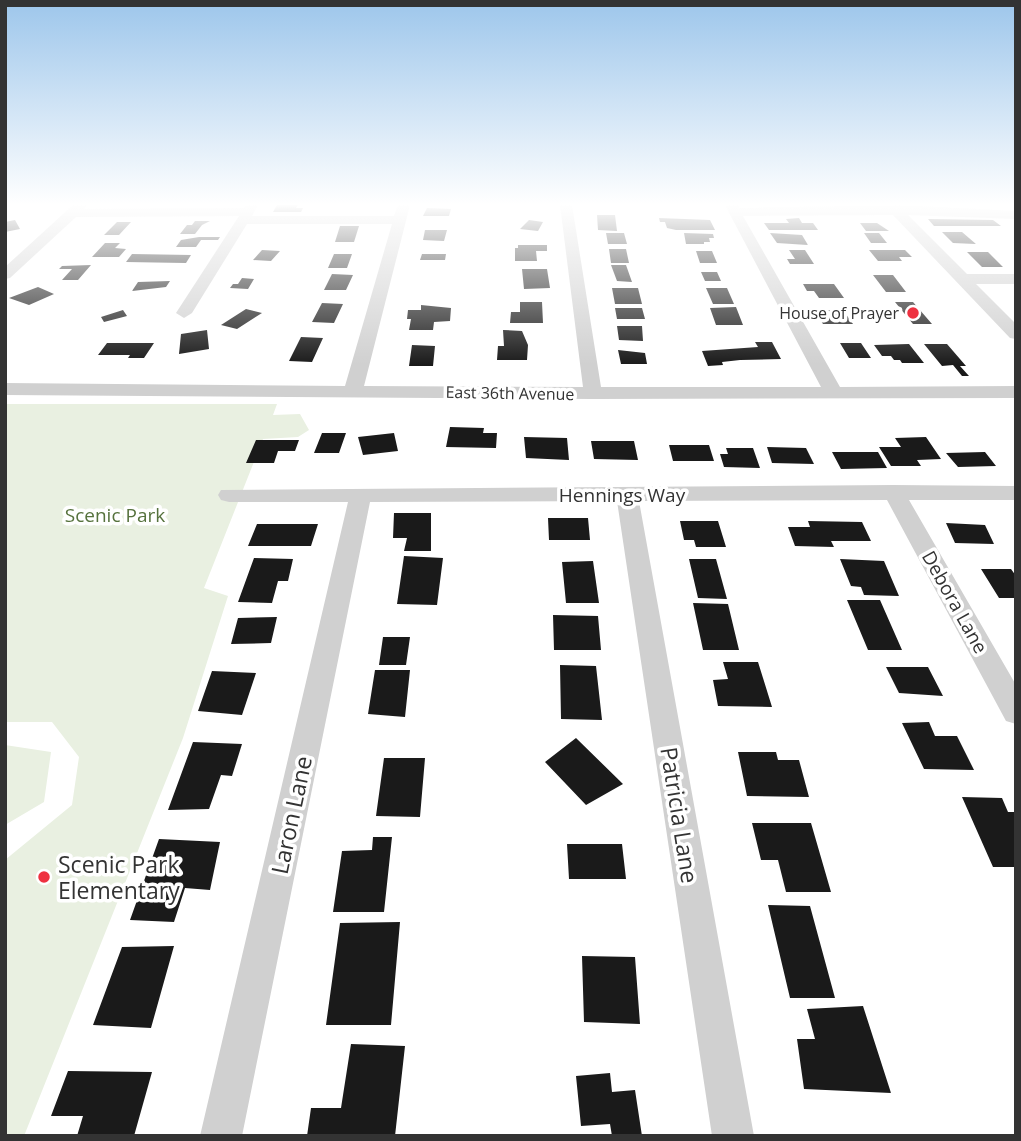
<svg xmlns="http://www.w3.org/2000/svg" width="1021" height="1141" viewBox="0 0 1021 1141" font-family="'Open Sans',sans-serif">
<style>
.green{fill:#e9f0e1}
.building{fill:#1a1a1a}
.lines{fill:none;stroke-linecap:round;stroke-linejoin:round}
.minor{fill:#d0d0d0;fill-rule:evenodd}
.poi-dot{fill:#ee3140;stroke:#fff;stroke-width:2.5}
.labels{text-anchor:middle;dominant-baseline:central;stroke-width:7;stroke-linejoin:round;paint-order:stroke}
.far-poi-label{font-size:16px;fill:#333;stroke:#fff;text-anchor:end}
.far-street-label{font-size:16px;fill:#333;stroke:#fff}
.street-label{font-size:19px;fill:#333;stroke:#fff}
.park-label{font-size:19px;fill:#56723d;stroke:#fff}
.near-street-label{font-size:23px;fill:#333;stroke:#fff}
.near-poi-label{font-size:23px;fill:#333;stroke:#fff;text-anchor:start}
</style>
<rect width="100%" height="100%" fill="#fff"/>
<path class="green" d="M5,404H277L273,415L300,414L309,430L298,437L263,439L204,588L228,596L183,738L24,1136H5V860L72,805L79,757L52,722H5Z
M5,745L51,752L44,802L5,825Z"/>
<path class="building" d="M277,205H298L296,208H303L301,212H273Z
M427,208L451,209L449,216H423Z
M597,215H615L617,231L598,230Z
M659,218L710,220L715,230H676L667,228L665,222H660Z
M799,218L802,223H813L818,230H769L764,223H789L786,219Z
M928,219L993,220L1001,226H934Z
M15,220L20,229L5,232V222Z
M529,220L543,222L538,231L520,229Z
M195,221H210L202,225L195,234H180L187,225H192Z
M117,222H131L119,235H104Z
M860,223H877L889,231H866Z
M340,226H359L354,242H335Z
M425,230H447L444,241L423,240Z
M942,232H962L976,244L953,243Z
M606,233H624L627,244H608Z
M684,233L713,234L714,238H709L710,242H704V244H686Z
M770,233L802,235L808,245L777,243Z
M864,233H879L887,243H871Z
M199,237H220L218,240H201L196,247H176L181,240Z
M105,243H120L115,248L126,249L119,257H92Z
M518,245H547V251H536L537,261H515V248H518Z
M609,249H626L629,263H611Z
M262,250L280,251L271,261L253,260Z
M789,250H805L814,264H790L787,259H795Z
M869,250H905L912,257H899L902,261H878Z
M696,251H712L717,263H700Z
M967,252H988L1003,267H982Z
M132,254L191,255L186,263L126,262Z
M334,254H352L347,268H328Z
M422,254H446L445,260H420Z
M91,265L78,280H62L72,269H59L62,266Z
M611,265H626L632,282L617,281Z
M522,269H547L550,288L524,289Z
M701,272H717L721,281H705Z
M332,274L353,275L346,290H324Z
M873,275H893L906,292H886Z
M242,278L254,279L248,289L230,288L233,284H238Z
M170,281L166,287L132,291L138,282Z
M803,284H834L844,298H819L814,291H807Z
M38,287L54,294L29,305L9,298Z
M612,288H638L642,304H615Z
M706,288H727L734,304H713Z
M520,302H542L543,323H510L511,312H520Z
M895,302H913L932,324H913Z
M322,303L343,304L334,323L312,322Z
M421,305L451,308L450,321L434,322L433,330H409L411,319H407L408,310H421Z
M736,307L743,325H716L710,308Z
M615,308H642L645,319H617Z
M246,309L262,313L237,329L221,325Z
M123,310L127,316L104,322L101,317Z
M814,310H843L853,324H823Z
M617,326H642L643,341L619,340Z
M207,330L209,349L179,354L181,334Z
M503,330L522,331L528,345L527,360H497L498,346H504Z
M301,337L323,338L312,362L289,361Z
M755,342H772L781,359L740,360L722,362L723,365L708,366L702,351L758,347Z
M107,343H154L144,358H128L130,355H98Z
M840,343H861L871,358H849Z
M909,344L924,363H902L900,360H894L891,356H882L874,345Z
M924,344H947L966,366H960L969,376H962L953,365L942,366Z
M412,345L435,346L433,366H409Z
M618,350L645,353L647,364H621Z
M450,427L484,428L483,433H497L496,448L446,447Z
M322,433H346L339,453H314Z
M394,433L398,451L363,455L358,437Z
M524,437L567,438L569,460L526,458Z
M926,437L941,459L917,460L921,466H891L879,447H901L895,438Z
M256,440H299L295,451H278L274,463H246Z
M591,441H634L638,460L594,459Z
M669,445H709L714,461H673Z
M767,447L806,448L814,464L772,463Z
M726,448H753L760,468L724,467L720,454H728Z
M832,452H878L887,468L841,469Z
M985,452L996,466L958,467L946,453Z
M394,513H431V551H404L407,538H393Z
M548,518H588L590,540H549Z
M680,521H718L726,547H696L694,540H684Z
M808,521L862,522L871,541H831L834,547L795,546L788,527H810Z
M946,523L985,525L994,544L955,543Z
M257,524H318L311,546H248Z
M404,556L443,558L437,605L397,604Z
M254,558L293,559L288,581H278L272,603L238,602Z
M689,559H716L727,599L698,598Z
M840,559L884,561L899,596L864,595L861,587L851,586Z
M593,561L599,603H566L562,562Z
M981,569H1011L1016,576V598H999Z
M847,600H880L902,650H868Z
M693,603L728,604L739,650H703Z
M553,615L598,616L601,650H554Z
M277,617L271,643L231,644L238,618Z
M383,637H410L406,665H379Z
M723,662H758L772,707L718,706L713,680L728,679Z
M560,665L596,666L602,720L561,719Z
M886,667H928L943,696L899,693Z
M375,670H410L405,717L368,714Z
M212,671L256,673L242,715L198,711Z
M929,722L935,736H957L974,770L924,769L902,723Z
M576,738L623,784L586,805L545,762Z
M193,742L242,744L232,776L221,775L209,809L168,810Z
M738,752H776L778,760H799L809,797L747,796Z
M384,758H425L420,817L376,816Z
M962,797L1002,798L1008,812H1016V867H993Z
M752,823H811L831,892H786L778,860H761Z
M373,837H392L384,912H333L342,851L372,850Z
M159,839L220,842L210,890L185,888L174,922L130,920Z
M567,844H622L626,879H569Z
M768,905L810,906L835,998H790Z
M400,922L391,1025H326L340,923Z
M174,946L151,1028L93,1025L122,947Z
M582,956L635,957L640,1024L584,1022Z
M863,1006L891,1093L804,1089L797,1039H815L807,1009Z
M351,1044L405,1046L395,1136H307L311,1108H341Z
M68,1071L152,1072L134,1136H77L83,1116H51Z
M610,1073L612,1092L635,1090L642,1136H612L610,1124L581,1126L576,1076Z"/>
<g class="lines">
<path class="minor" d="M73,205H87L84,209L244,208L246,205H258L252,216H394L398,205H410L364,386L583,387L560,205H572L601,387H821L725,205H738L739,208L899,205L1016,211V219L908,215L967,274H1016V284H976L1016,324V339L1010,338L893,215L743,216L840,387L1016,386V398L593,399L5,395V383L345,386L392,224H247L192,313L184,318L176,313L239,216L76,217L10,278L5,279V267Z
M893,485L1016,486V500H909L1016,685V724L1006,721L887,500L639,501L754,1136H712L617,501L370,502L242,1136H200L348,502H229L221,500L218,495L221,490Z"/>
</g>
<linearGradient id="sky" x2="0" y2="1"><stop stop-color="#9dc6eb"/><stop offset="0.56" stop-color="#fff"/><stop offset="1" stop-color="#fff" stop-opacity="0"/></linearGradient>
<rect width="1021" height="365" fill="url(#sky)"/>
<g class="poi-dot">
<circle cx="913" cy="313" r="7"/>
<circle cx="44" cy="877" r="7"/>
</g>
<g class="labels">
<g class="far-poi-label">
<text x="899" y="313">House of Prayer</text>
</g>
<g class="far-street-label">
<text transform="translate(510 393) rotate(1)">East 36th Avenue</text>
</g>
<g class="street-label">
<text x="622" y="495">Hennings Way</text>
<text transform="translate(955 602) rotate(61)">Debora Lane</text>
</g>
<g class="park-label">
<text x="115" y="515">Scenic Park</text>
</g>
<g class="near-street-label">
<text transform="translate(291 815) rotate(-78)">Laron Lane</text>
<text transform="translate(680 815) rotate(81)">Patricia Lane</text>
</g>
<g class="near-poi-label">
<text x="58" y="864">Scenic Park<tspan x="58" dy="26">Elementary</tspan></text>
</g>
</g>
<rect width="1021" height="1141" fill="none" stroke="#333333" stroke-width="14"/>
</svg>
